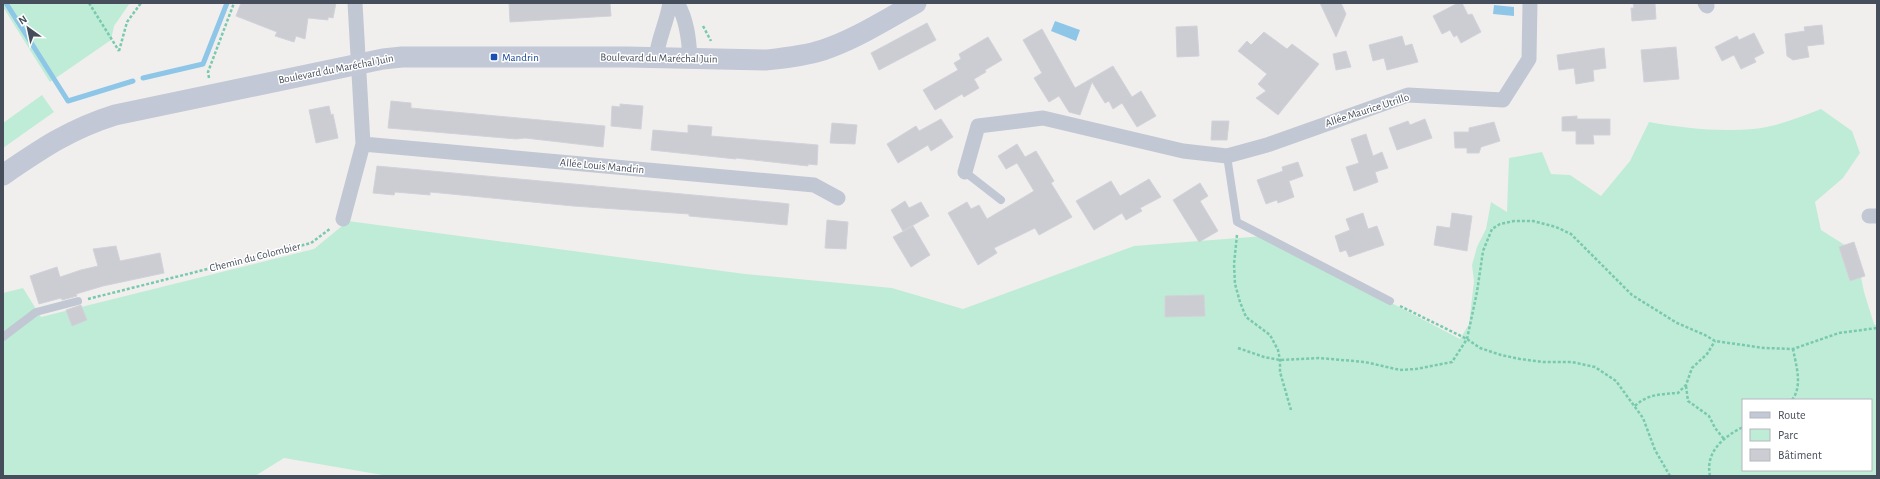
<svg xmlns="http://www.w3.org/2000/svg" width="1880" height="479" viewBox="0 0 1880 479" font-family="'Alegreya Sans',sans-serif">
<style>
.green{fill:#bfecd7;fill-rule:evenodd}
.water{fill:#8ec6e7}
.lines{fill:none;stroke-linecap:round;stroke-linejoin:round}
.stream{stroke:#8ec6e7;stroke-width:5}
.building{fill:#cbcdd3;stroke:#d2d3d9}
.path{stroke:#78c9ae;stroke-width:2.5;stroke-dasharray:3 2;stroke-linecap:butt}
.service{stroke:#c2c8d3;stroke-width:8}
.minor{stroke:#c2c8d3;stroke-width:15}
.secondary{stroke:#c2c8d6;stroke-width:21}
.transit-dot{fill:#1a4fb4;stroke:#fff;stroke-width:1.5}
.labels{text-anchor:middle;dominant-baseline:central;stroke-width:3;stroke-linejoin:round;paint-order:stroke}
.transit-label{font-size:11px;fill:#164399;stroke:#fff;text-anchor:start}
.street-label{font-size:11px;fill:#474e5b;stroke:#fff}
</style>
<rect width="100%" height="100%" fill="#f1efee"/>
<path class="green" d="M3,3H130L114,26L111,40L50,82L3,7Z
M42,95L54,112L3,148V123Z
M1821,109L1852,131L1860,153L1843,178L1815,202L1821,230L1856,252L1864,292L1874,324L1877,326V476H388L284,458L255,476H3V293L23,288L41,317L314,249L348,221L745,274L892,288L963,309L1134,246L1264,236L1460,339L1469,324L1474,281L1472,265L1477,247L1486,229L1491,202L1507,212L1509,158L1542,152L1551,174L1570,175L1601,196L1630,161L1649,122C1683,128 1718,132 1753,129C1776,127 1800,117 1821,109ZM1743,400H1871V470H1743Z"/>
<path class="water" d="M1494,5L1514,7V16L1493,14Z
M1055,21L1080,30L1076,41L1051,31Z"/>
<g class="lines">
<path class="stream" d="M6,3L68,101L133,81
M143,78L203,64L227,3"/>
</g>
<path class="building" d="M241,3H336L333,18L328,17V20L308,18L305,39L296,36L294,42L275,36L277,32L236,16Z
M509,3H610L611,16L510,22Z
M1320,3H1341L1346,14L1336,37Z
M1458,3H1462L1468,15L1472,14L1481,32L1461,43L1457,35L1454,37L1450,30L1442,34L1433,16Z
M1633,3H1655L1656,19L1632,21L1631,8H1634Z
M927,23L936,40L879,70L871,53Z
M1822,25L1824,44L1807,46L1809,57L1793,60L1787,56L1785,34L1805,31L1804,27Z
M1197,26L1199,56L1177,57L1176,27Z
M1042,29L1075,88L1113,66L1132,97L1141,91L1156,116L1137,127L1122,103L1113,109L1109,101L1105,103L1092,82L1080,115L1069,112L1059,96L1049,102L1034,78L1042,73L1023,40Z
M1264,32L1287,49L1292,44L1319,64L1278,115L1256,98L1266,91L1258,84L1267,74L1238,51L1247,41L1251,45Z
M1754,33L1764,53L1754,58L1756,62L1741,69L1734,55L1722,61L1715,47L1737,36L1739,40Z
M1402,36L1405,46L1412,44L1418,62L1387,70L1384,58L1373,61L1369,45Z
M988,37L1002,60L985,70L986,72L974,79L979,88L964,97L962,94L935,110L923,90L958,70L954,63L961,59L959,54Z
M1676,47L1679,79L1644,82L1641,50Z
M1604,48L1606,68L1593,70L1594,81L1576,84L1574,68L1559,70L1557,55Z
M1346,51L1351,67L1336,70L1333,54Z
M391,101L411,103V108L605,126L603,147L525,138L516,139L388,128Z
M620,104L643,106L641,129L611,126L612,106L620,107Z
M329,106L331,115L333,114L338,138L316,143L309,110Z
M1577,116V119H1610V135H1593L1594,144H1576V131H1562V117Z
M941,119L953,137L931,151L928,145L898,163L887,144L916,126L919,131Z
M1425,119L1432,138L1397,150L1389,128L1408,121L1410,125Z
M1212,121H1229L1227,140H1211Z
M1494,122L1500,141L1481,147L1479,153H1467V148H1455L1454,132H1469V128Z
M832,123L857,125L855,144L830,143Z
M688,125L712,127L711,136L818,145L817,165L808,164V166L736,158V159L651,150L653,130L688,133Z
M1366,134L1373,156L1382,152L1388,168L1375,172L1378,182L1354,191L1346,167L1359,163L1351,139Z
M1017,144L1025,157L1036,151L1054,181L1051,183L1072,217L1039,235L1035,228L994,248L997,253L978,265L948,213L967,202L971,209L979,205L987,219L1034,191L1017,163L1006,169L998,156Z
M1298,162L1303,176L1289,181L1294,197L1278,203L1277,200L1266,204L1257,180L1283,171L1282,167Z
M377,166L781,203L789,204L787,225L689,216V214L573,206L430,192V195L395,192L394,195L373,193Z
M1149,179L1161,197L1140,208L1142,211L1126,220L1122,213L1094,230L1076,201L1111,181L1120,196Z
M1200,183L1208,196L1200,201L1218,231L1199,242L1173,200Z
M905,201L909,208L921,202L929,216L903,231L891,210Z
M1363,213L1368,229L1377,226L1384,245L1349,257L1346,250L1340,252L1335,236L1350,230L1346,219Z
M1452,213L1472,216L1467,251L1434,245L1437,226L1450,228Z
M827,220L848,222L846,249L825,248Z
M913,226L930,255L911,267L893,237Z
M1854,242L1865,276L1850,281L1839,247Z
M116,246L120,261L160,253L164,273L103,286L76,294L77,296L62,300L61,298L39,304L30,276L57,267L60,277L81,270L98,266L93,249Z
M1204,295L1205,316L1165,317V296Z
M81,305L87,320L72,326L66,310Z"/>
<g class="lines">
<path class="path" d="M89,3L119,51
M703,26L711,41
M119,51L127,22L141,3
M209,78L208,72L234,3
M1237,235L1234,264L1235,284L1240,302L1246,317L1270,335L1278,350L1280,360V372L1291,410
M88,299L311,243L331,228
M1400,306L1467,339L1480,348L1501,355L1520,359L1543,362H1572L1595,367L1616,381L1643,418L1655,450L1670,476
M1238,348L1264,357L1280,360L1319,358L1365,362L1400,370L1416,369L1452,362L1467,339L1477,292L1483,251L1492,229L1500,224L1514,221H1533L1556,227L1571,234L1632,295L1677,323L1705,335L1715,341L1764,348L1793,349L1839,333L1877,328
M1686,386L1688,401L1709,416L1715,428L1724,439
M1792,400C1803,386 1796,365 1793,349
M1635,406C1647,394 1662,394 1678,393L1686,385L1692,368L1707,354L1715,341
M1710,476C1705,452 1723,437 1743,427"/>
<path class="service" d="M1227,156L1237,222L1390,301
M965,172L1001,200
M3,337L36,312L78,301"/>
<path class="minor" d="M677,3C687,19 689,40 690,58
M1705,3L1707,6
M656,58C658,39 667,22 670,3
M363,144L814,185L838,198
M965,172L978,126L1043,118L1183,151L1227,156L1267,145L1408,95L1503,100L1529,59L1530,3
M1869,216H1877
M343,219L363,144L355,3"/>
<path class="secondary" d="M3,175C41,149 70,129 115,115L383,59L402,57H627L766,60C785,58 805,56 823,50C856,39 885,20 916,3"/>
</g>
<rect class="transit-dot" x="490" y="53" width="8" height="8" rx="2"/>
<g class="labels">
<g class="transit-label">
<text x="502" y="57">Mandrin</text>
</g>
<g class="street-label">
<text transform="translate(659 58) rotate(1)">Boulevard du Maréchal Juin</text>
<text transform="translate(336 69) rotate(-11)">Boulevard du Maréchal Juin</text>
<text transform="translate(1367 110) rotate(-18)">Allée Maurice Utrillo</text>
<text transform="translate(602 166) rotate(5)">Allée Louis Mandrin</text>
<text transform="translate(255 257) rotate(-14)">Chemin du Colombier</text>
</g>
</g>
<rect width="1880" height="479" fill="none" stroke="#474e5b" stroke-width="8"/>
<rect x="1742" y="399" width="130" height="72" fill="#ffffff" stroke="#b5b8bd"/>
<rect x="1750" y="412" width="20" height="6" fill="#c2c8d6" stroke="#b5b8bd"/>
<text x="1778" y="419" font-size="12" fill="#474e5b">Route</text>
<rect x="1750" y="429" width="20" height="12" fill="#bfecd7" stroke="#b5b8bd"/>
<text x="1778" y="439" font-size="12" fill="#474e5b">Parc</text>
<rect x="1750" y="449" width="20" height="12" fill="#cbcdd3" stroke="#b5b8bd"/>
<text x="1778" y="459" font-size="12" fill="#474e5b">Bâtiment</text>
<g transform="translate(28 28) rotate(327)" stroke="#ffffff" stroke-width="3" paint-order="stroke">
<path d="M0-3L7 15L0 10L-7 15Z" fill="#474e5b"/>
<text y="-6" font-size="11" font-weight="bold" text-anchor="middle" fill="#474e5b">N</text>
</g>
</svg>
